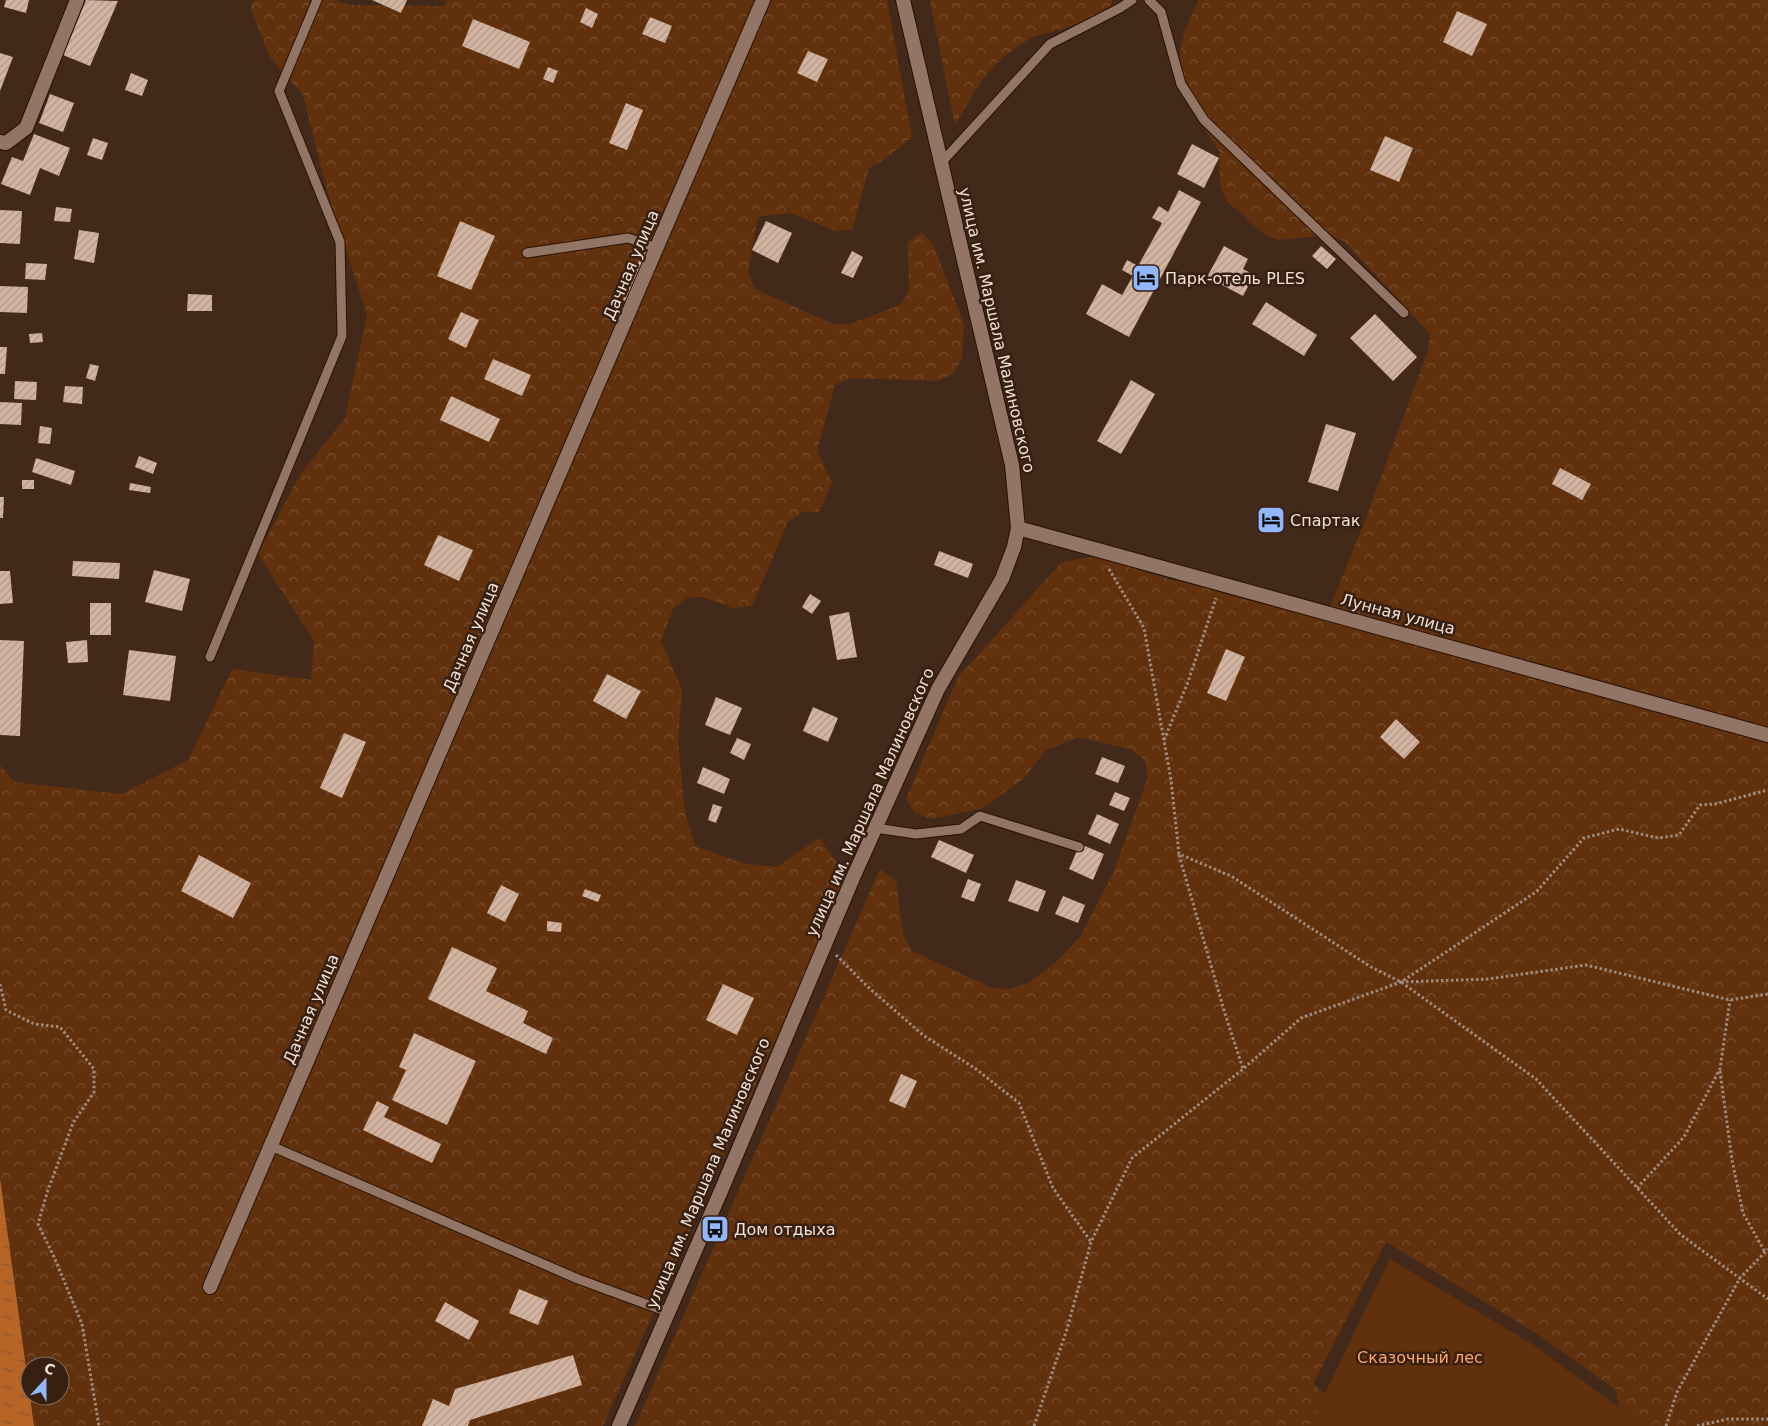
<svg xmlns="http://www.w3.org/2000/svg" width="1768" height="1426" viewBox="0 0 1768 1426" font-family="'DejaVu Sans',sans-serif">
<style>
.forest{fill:url(#forest-crowns)}
.park{fill:#61310d}
.water{fill:url(#water-ripples)}
.building{fill:url(#building-hatch)}
.lines{fill:none;stroke-linecap:round;stroke-linejoin:round}
.service-casing{stroke:#271103;stroke-width:11}
.minor-casing{stroke:#271103;stroke-width:16}
.path{stroke:#9f8b7f;stroke-width:3;stroke-dasharray:2.5 2.5;stroke-linecap:butt}
.service{stroke:#927564;stroke-width:9}
.minor{stroke:#927564;stroke-width:14}
.labels{text-anchor:middle;dominant-baseline:central;stroke-width:5;stroke-linejoin:round;paint-order:stroke}
.street-label{font-size:16px;fill:#f1e1d7;stroke:#372010}
.poi-label{font-size:16px;fill:#f1e1d7;stroke:#372010;text-anchor:start}
.park-label{font-size:16px;fill:#fea66c;stroke:#372010}
</style>
<defs>
<pattern id="forest-crowns" width="20" height="18" patternUnits="userSpaceOnUse" patternTransform="scale(1.25)"><rect width="20" height="18" fill="#61310d"/><path d="M2 6a3 3 0 1 1 6 0M12 15a3 3 0 1 1 6 0" fill="none" stroke="#784f30"/></pattern>
<pattern id="water-ripples" width="26" height="14" patternUnits="userSpaceOnUse" patternTransform="scale(1.25)"><rect width="26" height="14" fill="#b76427"/><path d="M2 4q2-2 4 0t4 0M15 11q2-2 4 0t4 0" fill="none" stroke="#8b5731"/></pattern>
<pattern id="building-hatch" width="6" height="6" patternUnits="userSpaceOnUse" patternTransform="scale(1.25)"><rect width="6" height="6" fill="#d3b4a1"/><path d="M-1 1l2-2M0 6l6-6M5 7l2-2" fill="none" stroke="#b09889"/></pattern>
</defs>
<rect width="100%" height="100%" fill="#42291a"/>
<path class="forest" d="M255,0H334L351,5L444,6L447,0H887L912,137L885,159L869,168L852,230L836,231L791,213L758,217L748,271L755,289L833,324H850L900,305L909,291L908,243L921,232L933,244L964,324L962,359L953,374L937,381L851,378L835,384L817,451L832,482L819,512H802L788,522L752,606L733,608L703,597L686,598L673,609L661,641L682,690L678,741L685,813L695,846L742,863L777,867L819,838L848,878L603,1426H34L30,1396H60V1366H30V1394L0,1178V765L14,782L121,794L188,760L232,669L311,680L314,641L258,554L299,476L345,418L367,315L327,191L303,95L270,58L250,6Z
M930,0H1113L1110,7L1080,24L1032,37L1004,56L981,81L955,125Z
M1199,0H1768V1426H1622L1616,1390L1536,1333L1386,1242L1313,1384L1362,1426H635L880,869L896,881L903,935L912,951L992,988L1010,989L1028,983L1055,963L1080,937L1113,873L1148,777L1145,760L1130,749L1079,737L1046,750L1024,778L983,808L931,819L915,813L906,799L958,677L1062,562L1101,555L1171,580L1214,587L1326,617L1364,523L1428,351L1430,334L1344,241L1329,235L1279,240L1264,234L1226,200L1220,185L1219,151L1183,96L1178,65L1184,32Z"/>
<path class="park" d="M1390,1259L1529,1342L1645,1426H1309Z"/>
<path class="water" d="M0,1178L30,1396L34,1426H0Z"/>
<path class="building" d="M6,0H29L26,13L4,7Z
M86,0L118,1L90,66L63,55Z
M372,0H407L401,13Z
M586,8L598,14L592,28L580,22Z
M1457,11L1487,24L1472,56L1443,42Z
M650,17L672,26L665,43L642,34Z
M473,19L530,42L519,69L462,46Z
M808,51L828,59L817,82L797,73Z
M0,53L13,57L0,91Z
M548,67L558,71L553,83L543,79Z
M131,73L148,80L142,96L125,90Z
M50,94L74,103L63,132L39,123Z
M626,103L643,110L627,150L609,143Z
M34,134L70,148L59,176L40,168L30,195L1,184L12,157L23,161Z
M1385,136L1413,148L1399,182L1370,170Z
M93,138L108,143L102,160L87,155Z
M1192,144L1219,158L1204,188L1177,174Z
M1179,190L1201,202L1129,337L1086,314L1102,284L1122,295L1133,276L1122,270L1127,260L1138,266L1162,223L1152,218L1159,206L1168,212Z
M56,207L72,209L70,222L54,221Z
M0,210L22,211L20,244L0,243Z
M460,221L495,236L471,290L437,276Z
M766,221L792,233L778,263L752,250Z
M79,230L99,233L94,263L74,259Z
M1224,246L1248,259L1243,269L1254,275L1243,296L1207,277Z
M1321,246L1336,259L1327,269L1312,256Z
M643,251L657,257L637,306L623,300Z
M852,251L863,257L853,278L841,273Z
M26,263L47,264L45,280L25,279Z
M0,286L28,287L27,313L0,312Z
M188,294L212,295V311H187Z
M1266,302L1317,335L1304,356L1252,324Z
M461,312L479,320L466,348L448,339Z
M1375,314L1417,357L1393,381L1350,338Z
M42,333L43,342L30,343L29,334Z
M0,347H7L5,374H0Z
M493,359L531,375L522,396L484,379Z
M90,364L99,366L95,381L86,378Z
M1131,380L1155,394L1121,454L1097,441Z
M15,381L37,382L36,400L14,399Z
M65,386L83,387L82,404L63,402Z
M451,396L500,419L489,442L440,420Z
M0,402L22,403L21,425L0,424Z
M1326,424L1356,433L1338,491L1308,482Z
M40,426L52,428L50,444L38,443Z
M139,456L157,463L153,474L135,467Z
M36,458L75,471L71,485L32,472Z
M1560,468L1591,484L1582,500L1552,484Z
M22,480H34V489H22Z
M130,483L151,487L150,493L129,490Z
M0,497H4L3,518H0Z
M438,535L473,550L459,581L424,565Z
M939,551L973,564L968,578L934,565Z
M73,561L120,563L119,579L72,576Z
M154,570L190,579L182,611L145,602Z
M0,571H10L13,603L0,604Z
M810,594L821,601L812,614L802,607Z
M90,603H111V635H90Z
M849,612L857,657L837,660L829,616Z
M0,640L24,641L20,736L0,735Z
M87,640L88,662L68,663L66,642Z
M1226,649L1245,657L1226,701L1207,693Z
M129,650L176,656L170,701L123,695Z
M607,674L641,691L626,719L593,701Z
M716,697L742,708L730,735L705,725Z
M813,707L838,718L828,742L803,731Z
M1396,719L1420,742L1404,759L1380,737Z
M344,733L366,742L342,798L320,788Z
M737,738L751,744L744,760L730,753Z
M1102,757L1125,766L1118,783L1095,774Z
M703,767L730,779L724,794L697,783Z
M1115,792L1130,798L1124,811L1109,805Z
M713,804L722,807L716,823L708,820Z
M1097,814L1119,824L1110,844L1088,834Z
M939,840L974,855L966,873L931,857Z
M1080,844L1104,854L1093,880L1069,869Z
M199,855L251,883L233,918L181,891Z
M968,879L981,884L974,902L961,897Z
M1016,880L1046,891L1038,912L1008,901Z
M501,885L519,894L505,922L487,913Z
M585,889L601,895L598,902L582,896Z
M1063,896L1085,905L1078,923L1055,914Z
M547,921L562,923L561,932L547,931Z
M452,947L497,968L486,991L528,1011L523,1023L553,1038L546,1054L428,999Z
M723,984L754,998L737,1035L706,1020Z
M414,1033L476,1061L447,1125L392,1100L406,1070L399,1067Z
M901,1074L917,1081L905,1108L889,1101Z
M377,1101L389,1107L384,1117L441,1144L432,1163L363,1130Z
M519,1289L548,1301L538,1325L509,1313Z
M445,1302L479,1321L469,1340L435,1321Z
M573,1355L582,1385L470,1420L468,1426H422L433,1399L449,1406L455,1389Z"/>
<g class="lines">
<defs>
<path id="service" d="M1149,0L1161,12L1181,84L1204,120L1404,313
M941,163L1050,44L1120,8L1132,0
M527,253L628,238L657,248
M210,657L342,336L340,242L279,91L317,0
M875,828L916,834L961,829L980,816L1079,847
M271,1146L578,1279L668,1312"/>
<path id="minor" d="M0,142L6,143L26,128L77,0
M1018,528L1768,735
M210,1287L763,0
M619,1426L721,1191L852,880L938,689L1002,579L1014,547L1018,528L1012,465L903,0"/>
</defs>
<use href="#service" class="service-casing"/>
<use href="#minor" class="minor-casing"/>
<path class="path" d="M1109,569L1144,628L1171,780L1179,854L1231,876L1371,967L1401,982L1536,1079L1681,1235L1768,1299
M1164,740L1188,682L1216,598
M1179,855L1226,1017L1243,1069
M836,955L868,987L923,1035L976,1069L1019,1103L1053,1188L1091,1242
M1401,982L1488,979L1586,965L1730,1000L1768,994
M0,984L6,1010L34,1024L60,1027L94,1069V1092L73,1123L48,1190L38,1224L54,1257L82,1324L99,1426
M1720,1071L1732,1160L1743,1213L1765,1252
M1637,1188L1684,1137L1720,1069L1730,1000
M1034,1426L1067,1329L1091,1242L1132,1158L1243,1069L1301,1018L1401,982L1536,892L1584,838L1619,829L1658,838L1679,835L1700,805L1715,804L1768,790
M1666,1426L1677,1392L1740,1278L1768,1249
M1697,1426L1728,1419H1768"/>
<use href="#service" class="service"/>
<use href="#minor" class="minor"/>
</g>
<defs>
<symbol id="hotel-square" viewBox="-11 -11 22 22"><rect x="-9" y="-9" width="18" height="18" rx="4" fill="#93b7fd" stroke="#372010"/><path d="M-6-4.5h1.5V1H6V5H4.5V3h-9V5H-6ZM-4 0a1.8 1.8 0 1 1 3.6 0ZM.5 0V-2.5h3Q6-2.5 6 0Z" fill="#111"/></symbol>
<symbol id="bus-square" viewBox="-11 -11 22 22"><rect x="-9" y="-9" width="18" height="18" rx="4" fill="#93b7fd" stroke="#372010"/><path d="M-5-6H5V4H4V6H2V4H-2V6H-4V4H-5ZM-3.5-4V0h7V-4ZM-3.5 1.2v1.5H-2V1.2ZM2 1.2v1.5H3.5V1.2Z" fill="#111"/></symbol>
</defs>
<g fill-rule="evenodd">
<use href="#hotel-square" x="1130" y="262" width="32" height="32"/>
<use href="#hotel-square" x="1255" y="504" width="32" height="32"/>
<use href="#bus-square" x="699" y="1213" width="32" height="32"/>
</g>
<g class="labels">
<g class="street-label">
<text transform="translate(631 265) rotate(-67)">Дачная улица</text>
<text transform="translate(997 330) rotate(77)">улица им. Маршала Малиновского</text>
<text transform="translate(1398 614) rotate(15)">Лунная улица</text>
<text transform="translate(471 637) rotate(-67)">Дачная улица</text>
<text transform="translate(870 802) rotate(-66)">улица им. Маршала Малиновского</text>
<text transform="translate(311 1009) rotate(-67)">Дачная улица</text>
<text transform="translate(708 1173) rotate(-67)">улица им. Маршала Малиновского</text>
</g>
<g class="poi-label">
<text x="1165" y="278">Парк-отель PLES</text>
<text x="1290" y="520">Спартак</text>
<text x="734" y="1229">Дом отдыха</text>
</g>
<g class="park-label">
<text x="1420" y="1357">Сказочный лес</text>
</g>
</g>
<g transform="translate(45 1381) rotate(21)"><circle r="24" fill="#372010" stroke="#816d60"/>
<path d="M0-4L9 19L0 12L-9 19Z" fill="#93b7fd"/>
<text y="-8" font-size="14" font-weight="bold" text-anchor="middle" fill="#f1e1d7">С</text>
</g>
</svg>
